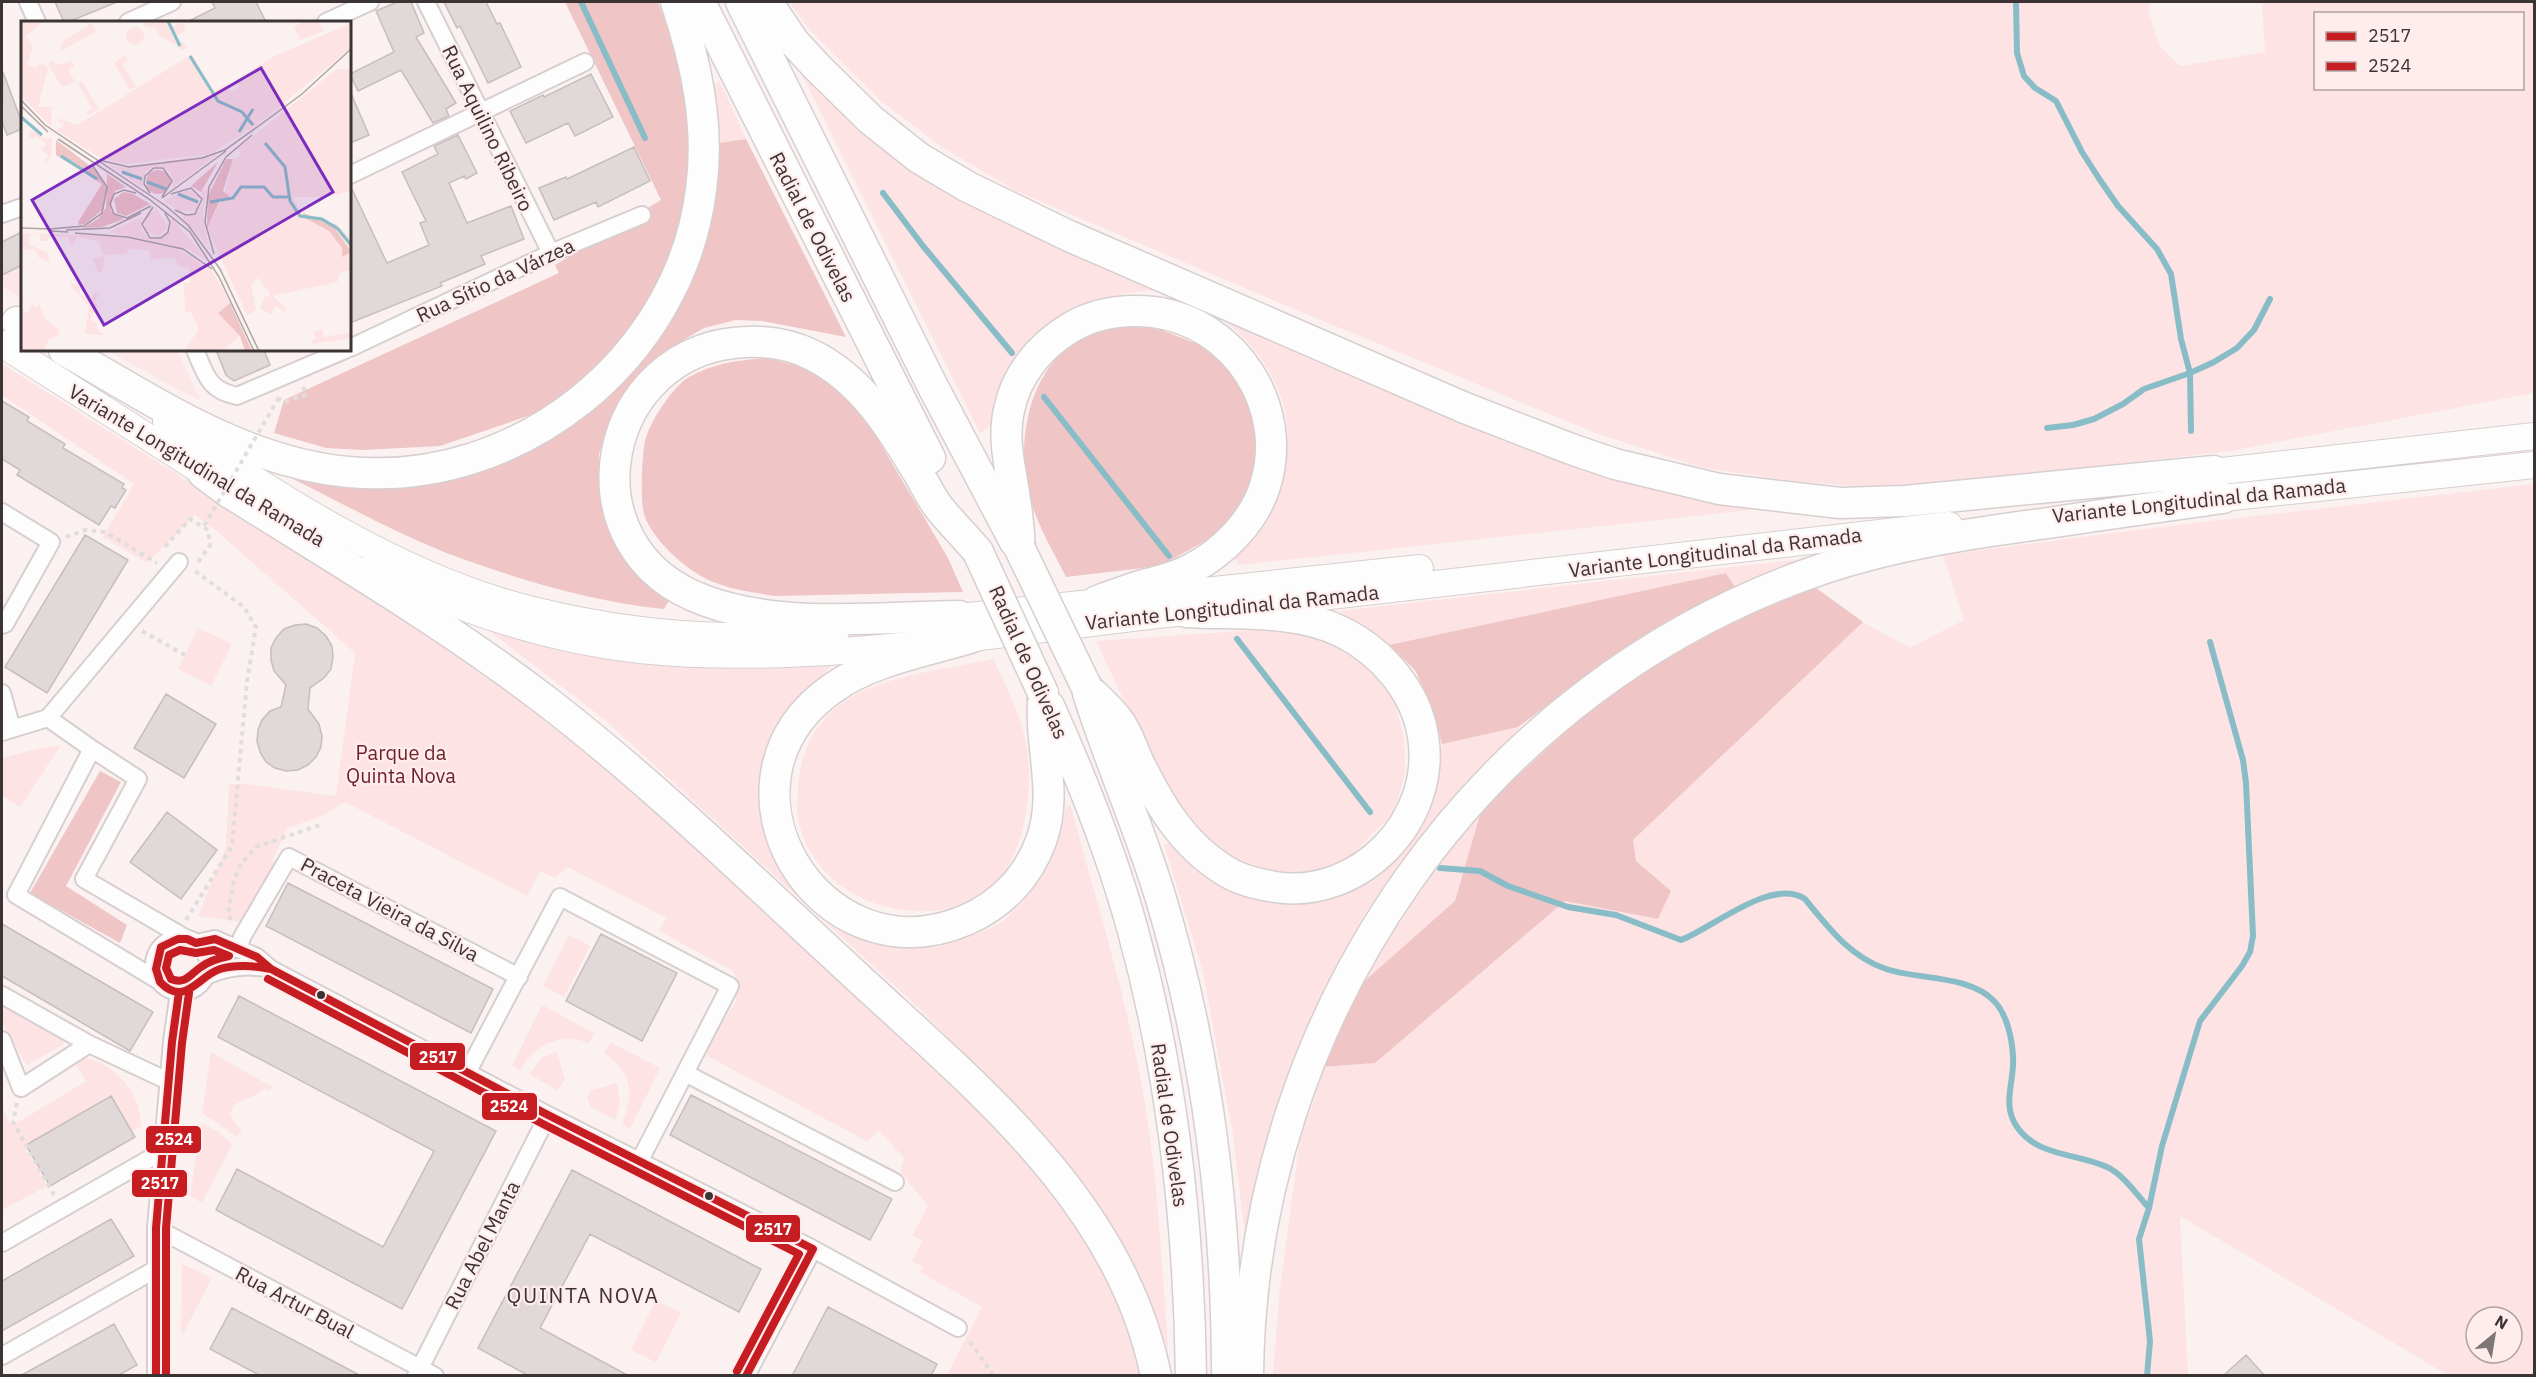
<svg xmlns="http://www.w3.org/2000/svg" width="2536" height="1377" viewBox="0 0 2536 1377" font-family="'IBM Plex Sans',sans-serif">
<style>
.built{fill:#fce6e7}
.green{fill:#fde3e3;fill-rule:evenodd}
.forest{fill:#efc5c6}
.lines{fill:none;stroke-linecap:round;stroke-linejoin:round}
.stream{stroke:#88bdc7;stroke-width:6}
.building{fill:#e1d9d9;stroke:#c6bdbd;stroke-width:1.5}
.street-casing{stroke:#d7cfcf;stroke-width:20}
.primary-casing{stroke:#d7cfcf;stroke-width:28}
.highway-casing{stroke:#d7cfcf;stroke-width:33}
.path{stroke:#e1dddd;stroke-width:4;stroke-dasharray:4.5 4.5;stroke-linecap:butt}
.street{stroke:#fefdfd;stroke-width:16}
.primary{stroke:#fefdfd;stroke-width:26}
.highway{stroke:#fefdfd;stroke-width:30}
.highway-bridge-casing{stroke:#d7cfcf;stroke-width:33;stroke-linecap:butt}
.path-bridge{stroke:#e1dddd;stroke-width:4;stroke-dasharray:4.5 4.5;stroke-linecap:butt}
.highway-bridge{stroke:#fefdfd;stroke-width:30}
.bus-1-casing{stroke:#ffeded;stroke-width:12}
.bus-2-casing{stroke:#ffeded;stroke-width:12}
.bus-1{stroke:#c61d23;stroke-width:8}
.bus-2{stroke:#c61d23;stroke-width:8}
.bus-dot{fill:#3c3434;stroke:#ffeded;stroke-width:2}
.labels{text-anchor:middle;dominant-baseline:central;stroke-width:4.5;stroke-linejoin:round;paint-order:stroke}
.street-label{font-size:20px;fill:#3c3434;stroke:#ffeded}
.park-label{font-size:20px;fill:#6e1f2a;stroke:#ffeded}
.neighbourhood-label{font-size:21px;letter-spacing:1.5px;fill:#3c3434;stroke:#ffeded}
.inset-river{fill:none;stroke:#88bdc7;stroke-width:3}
.inset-road{fill:none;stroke:#afa5a5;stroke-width:1.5}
.view{fill:#7b2cbf;fill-opacity:0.15;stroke:#7b2cbf;stroke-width:3}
.inset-edge{fill:none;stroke:#3c3434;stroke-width:3}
.line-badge{stroke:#ffeded;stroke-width:2}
.badge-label{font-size:16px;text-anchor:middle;font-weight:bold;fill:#fff}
</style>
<rect width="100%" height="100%" fill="#fbf1f1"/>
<path class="built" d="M22,229V299L2,286V240Z
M107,350H177L201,401L164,382Z"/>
<path class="green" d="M789,2H2150L2148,11L2159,45L2180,66L2265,52L2262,2H2534V393L2230,451L1946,484L1856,486L1794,481L1704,468L1601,435L1306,314L1016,191L942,147L881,101L808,28ZM2316,14H2522V88H2316Z
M798,67L1028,227L1749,506L1751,510L1239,565L1233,556C1264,537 1281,501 1285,465C1287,448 1288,429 1285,411C1273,356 1223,307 1169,295C1162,293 1154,290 1147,291C1131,292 1114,296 1098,300C1074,307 1046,321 1028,340C1024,344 999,389 997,395C994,405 993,416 991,426L980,433Z
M720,82L746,139L719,143L714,83Z
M2,364L511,685L654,806L987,1112L1076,1222L1114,1284L1133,1345L1140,1375H947L982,1307L920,1272L923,1267L912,1261L923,1240L912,1236L928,1206L900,1171L904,1158L879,1131L867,1141L707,1056L709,1045L736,1001L735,975L731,970L659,931L666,918L568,867L555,878L540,871L527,896L345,802L322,816L288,828L272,861L276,864L244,922L198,916L226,847L229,784H244L336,796L355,653L213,528L195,515L147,563L103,537L134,484L2,395Z
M2534,484V1375H2448L2180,1216L2188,1375L1273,1376L1279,1296L1301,1132L1314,1102L1321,1067L1375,1063L1565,901L1658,919L1670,891L1636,861L1633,840L1863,622L1910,648L1964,620L1943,555L2161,527ZM2476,1317H2512V1353H2476Z
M1794,560L1797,564L1737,590L1726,573L1389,645L1339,611Z
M492,626L833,664L794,707L771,754L810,902L837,925L863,938L910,945L937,947L980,933L1002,922L1023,902L1051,859L1066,809L1070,804C1097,903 1128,1002 1145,1104C1158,1184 1162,1266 1168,1348L1130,1258L1090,1191L1056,1148L922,1011L771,872L604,719L488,630Z
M198,628L232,644L211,686L178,669Z
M1255,630L1305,635L1332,644L1351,653L1373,674L1395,702L1404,737L1405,775L1393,813L1351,856L1316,874L1273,871L1232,857L1197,829L1168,794L1096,641Z
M993,659C1005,684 1020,712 1025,739C1033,780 1029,821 1012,859C1009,864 1007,870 1003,874C988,890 963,907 941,910C876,919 805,881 797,811C796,804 798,795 798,788C806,679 909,677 993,659Z
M1518,727L1521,731C1465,789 1407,846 1365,915C1354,933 1345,953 1336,972C1295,1053 1265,1137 1249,1226L1244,1227L1233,1135L1203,972L1164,844L1170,843L1190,864L1207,877L1264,902L1329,898L1365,881L1436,782L1442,744Z
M61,745L20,807L2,795V758L41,748Z
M1482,808L1456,902L1359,986C1395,923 1436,864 1482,808Z
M569,935L590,946L564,997L543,986Z
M542,1005L594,1033L589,1043C560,1032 534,1044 520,1071L512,1066Z
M5,1007L63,1039L64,1044L28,1065L25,1063L2,1022V1008Z
M610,1042L660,1068L630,1129L622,1124C635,1095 632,1070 604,1053Z
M211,1052L272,1087L270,1091L265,1088C254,1101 232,1097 230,1116L242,1131L237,1137L202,1113Z
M555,1052H557L565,1080L557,1090L529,1074L543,1057Z
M88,1058C106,1062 127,1080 135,1098C139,1106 140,1117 141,1126L133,1132L110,1095L25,1148L47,1186L2,1210V1109L12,1126L86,1081L74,1062Z
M617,1083L620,1104L615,1120L590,1106L587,1097L590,1091Z
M201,1123L219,1132L232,1145L202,1203L190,1196Z
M182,1264L212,1278L183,1334L181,1328Z
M656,1300L681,1313L656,1362L631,1350Z"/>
<path class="forest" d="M565,2H658L683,69L693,144L677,250L630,335L572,392L537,413L440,446L363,450L326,448L274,433L284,400L559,273L555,265L661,200Z
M746,139L846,337L762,321L736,320L704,328L668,349L620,398L599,454L600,495L603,517L620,546L673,594L664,609C595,602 526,582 460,558C402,537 346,505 291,478L294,471L459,475L510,459L576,421L610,394L635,365L679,303L695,270L710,211L719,143Z
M1119,324L1162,330L1212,350L1243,390L1257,422L1255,470L1244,500L1216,535L1160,566L1066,577C1051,547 1030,513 1026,479C1019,433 1031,373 1072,345C1086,336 1104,331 1119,324Z
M768,358L808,369L844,395L873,431L948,558L963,592L774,596C753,592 731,590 711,581C687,571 652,540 644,514C640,499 642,457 645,441C649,423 673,386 689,377C714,363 739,360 768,358Z
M1726,573L1737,590L1693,610L1623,650L1518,727L1442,744L1430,703L1415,670L1389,645Z
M1812,585L1863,622L1633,840L1636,861L1671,891L1658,919L1565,901L1375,1063L1321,1067L1359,986L1455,901L1482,808L1572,726L1631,677L1715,632Z
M100,771L121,782L66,886L127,925L120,943L30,893Z"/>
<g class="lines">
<path class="stream" d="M581,2L645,138
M2016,2L2017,53L2024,76L2035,88L2056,101L2082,152L2100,180L2118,206L2157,249L2171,274L2181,339L2190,373L2191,431
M883,193L923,246L1012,353
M1044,397L1169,556
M2047,428L2073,425L2094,419L2123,404L2144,389L2190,373L2214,362L2237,348L2254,330L2270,299
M1237,639L1370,812
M1440,868L1480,871L1508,886L1568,907L1616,915L1681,940C1713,928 1771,877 1805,899C1828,927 1850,957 1886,969C1919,980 1970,975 1994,1001C2007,1014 2012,1039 2013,1056C2015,1082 2001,1104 2017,1127C2038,1157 2077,1153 2107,1167C2123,1174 2137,1195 2149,1208
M2147,1376L2150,1341L2139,1239L2149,1208L2162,1146L2200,1021L2242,966L2250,952L2253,936L2246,783L2243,760L2210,642"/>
</g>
<path class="building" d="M55,2H117L68,22H64Z
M212,2H256L266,22H187L215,8Z
M397,2H411L424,33L416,37L456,103L446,109L449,116L433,123L401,70L358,91L350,74L394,52L376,11Z
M444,2H486L497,24L500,23L521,67L488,83L460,26L457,28Z
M3,72L22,123V129L7,135L2,121Z
M591,74L613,117L575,136L568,123L526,143L510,111L543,95L544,97Z
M350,91L369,135L350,143Z
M458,135L477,173L466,179L464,176L449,183L467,223L511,206L524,239L481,256L485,264L440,283L442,286L350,323V185L387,263L429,245L420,223L426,221L402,172L438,154L434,146Z
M634,147L650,181L598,207L596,202L554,220L539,188L566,177L567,179Z
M22,232V265L2,275V242Z
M216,350H264L270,365L234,381L226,375Z
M2,401L29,417L27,421L65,444L63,448L124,484L122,488L126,490L115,508L111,506L99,525L17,475L20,470L2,459Z
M85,535L128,560L47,693L5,667Z
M306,624L317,628L326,636L332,646L333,657L331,669L324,678L310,688L308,709L319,724L322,736L321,747L316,757L308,765L298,770L286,771L275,768L266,762L260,752L257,741L258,730L262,720L270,711L281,707L286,685L274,671L271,660V648L276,638L284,629L295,625Z
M166,694L216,724L184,778L134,748Z
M167,812L217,850L181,899L130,862Z
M288,883L493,989L471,1033L266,926Z
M2,924L153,1012L130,1051L2,976Z
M601,934L677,973L642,1041L566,1001Z
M239,996L496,1131L402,1309L216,1210L237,1169L383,1247L434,1151L218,1037Z
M691,1095L892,1199L870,1240L670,1135Z
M111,1096L135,1137L50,1186L26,1145Z
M572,1170L761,1269L739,1312L590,1234L540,1328L629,1376H529L478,1348Z
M111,1219L134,1256L2,1331V1281Z
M828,1307L937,1364L931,1376H792Z
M232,1308L299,1343L361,1376H261L210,1349Z
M114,1324L137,1365L117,1376H20Z
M2246,1355L2265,1376H2223Z"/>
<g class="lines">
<defs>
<path id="street" d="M28,2L37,22
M426,2L551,253
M128,22L172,2
M326,22L370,2
M350,175L585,62
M2,214L22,207
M350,348L551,253L642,215
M195,350C206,375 208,390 237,396L345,350
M2,512L51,542L5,624L2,625
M2,693L12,729
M48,718L92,749L138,779L84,879L187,939
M2,732L48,718L179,562
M92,749L16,895L159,981
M154 965a27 27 0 1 1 54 0a27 27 0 1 1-54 0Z
M196,943L215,939L257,957L271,969L548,1115L813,1249L958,1328
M239,948L242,937L289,857L519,977
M205,976C228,967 246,964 271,969
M2,995L89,1044L170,1082
M2,1040L21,1088L89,1044
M467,1073L560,897L730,986L639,1162
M685,1073L895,1182
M156,1228L435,1376
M2,1243L163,1151
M2,1356L156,1269
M156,1376V1228L172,1042L179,992
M416,1376L548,1115
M746,1376L813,1249"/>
<path id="primary" d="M2,344L220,483
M166,421C278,496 404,580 537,611C598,626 664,635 727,636C763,637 799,633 836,631
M2195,474L2534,436
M2204,500L2534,465
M372,568C456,609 546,640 640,650C825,669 1020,628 1204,610
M1252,605L1949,525
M940,619L1420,568"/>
<path id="highway" d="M700,2L930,458
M741,2L931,383L1015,542
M767,2L794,42L817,67L871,120L919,158L968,187L1069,236L1465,408L1571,449L1615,464L1719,489L1840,503L1905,501L2214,471
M17,322L22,326
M64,350C154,401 242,462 348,472C518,488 680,359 701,190C710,125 696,62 676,2
M203,473L227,491C335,559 444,623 545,700C654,784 753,881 854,974C976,1087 1122,1203 1156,1376
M1020,549C1019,533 1018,516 1015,500C1011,469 1002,441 1009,410C1016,375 1040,346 1070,328C1095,313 1124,309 1153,312C1235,322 1290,407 1265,486C1254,521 1224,552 1191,569C1175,578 1157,581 1140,586C1125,591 1111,596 1097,601
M959,616C879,617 783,629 706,601C559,549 601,346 747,342C770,341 792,345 812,355C861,379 890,426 917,471C924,482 929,494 937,505C949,521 965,536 978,552
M973,637C928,651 872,660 833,688C698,782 819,983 966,920C1001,905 1028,877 1041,841C1054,806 1047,773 1044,738C1042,723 1043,708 1043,693
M1087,688C1097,698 1109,708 1118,720C1127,731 1132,748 1138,761C1159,804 1182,844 1224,870C1239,880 1257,884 1275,887C1359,900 1437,820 1423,736C1416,691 1382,652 1342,632C1296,609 1236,615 1186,612
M1088,693C1110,763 1140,829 1161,899C1207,1052 1227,1216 1227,1376
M1049,706C1082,779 1112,854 1133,931C1173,1076 1189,1226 1191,1376
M1248,1376C1251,1015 1480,683 1825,568C1898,544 1972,533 2048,523C2106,514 2165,506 2223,498"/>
</defs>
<use href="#street" class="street-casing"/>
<use href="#primary" class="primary-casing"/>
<use href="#highway" class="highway-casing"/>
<path class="path" d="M277,398L284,402L305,395L307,394L303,387
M66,537L85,530L105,532L157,563
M165,547L190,519L208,530L210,545L197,564
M142,631L185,655
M186,920L232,846L247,681L256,627L244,607L195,571
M231,920L228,915L234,880L241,864L256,847L323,824
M17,1103L13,1122L54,1195
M970,1342L994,1376"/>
<use href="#street" class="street"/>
<use href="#primary" class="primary"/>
<use href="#highway" class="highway"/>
<defs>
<path id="highway-bridge" d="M1020,549L1087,688
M978,552L1043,693"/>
</defs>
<use href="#highway-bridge" class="highway-bridge-casing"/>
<path class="path-bridge" d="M204,526L278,399"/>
<use href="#highway-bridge" class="highway-bridge"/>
<defs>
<path id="bus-1" d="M178,939H187L196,943L215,939L257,957L271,969C254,966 237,964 220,969C198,976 185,1008 160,982L156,969L161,947Z
M271,969L548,1115L813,1249L746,1376
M156,1376V1228L172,1042L179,992"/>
<path id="bus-2" d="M180,950L196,953L214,950L229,956C219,958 209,961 201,967C190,974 186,985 171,979L166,968L169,955Z
M268,979L543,1124L799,1254L737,1371
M166,1376V1228L182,1043L189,993"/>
</defs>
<use href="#bus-1" class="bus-1-casing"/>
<use href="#bus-2" class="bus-2-casing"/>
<use href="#bus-1" class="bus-1"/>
<use href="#bus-2" class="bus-2"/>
</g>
<g class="bus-dot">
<circle cx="321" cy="995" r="5"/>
<circle cx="709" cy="1196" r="5"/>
</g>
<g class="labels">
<g class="street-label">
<text transform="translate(488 128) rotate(64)">Rua Aquilino Ribeiro</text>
<text transform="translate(813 227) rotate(63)">Radial de Odivelas</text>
<text transform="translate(495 280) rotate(-25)">Rua Sítio da Várzea</text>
<text transform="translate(197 465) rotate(31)">Variante Longitudinal da Ramada</text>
<text transform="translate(2199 500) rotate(-6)">Variante Longitudinal da Ramada</text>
<text transform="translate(1715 552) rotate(-7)">Variante Longitudinal da Ramada</text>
<text transform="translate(1232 607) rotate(-6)">Variante Longitudinal da Ramada</text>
<text transform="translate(1029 662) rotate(66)">Radial de Odivelas</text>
<text transform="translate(390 909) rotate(28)">Praceta Vieira da Silva</text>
<text transform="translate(1170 1125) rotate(82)">Radial de Odivelas</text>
<text transform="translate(482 1245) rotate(-63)">Rua Abel Manta</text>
<text transform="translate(295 1302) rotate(28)">Rua Artur Bual</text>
</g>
<g class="park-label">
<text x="401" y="752">Parque da<tspan x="401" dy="23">Quinta Nova</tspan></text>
</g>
<g class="neighbourhood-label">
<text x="583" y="1295">QUINTA NOVA</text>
</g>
</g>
<g transform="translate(21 21)">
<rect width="330" height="330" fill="#fbf1f1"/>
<path d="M0,0H23L5,15L12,26L6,44L15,47L17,43L24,44L27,47L17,86H31L30,106L0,74ZM120,0H148L152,6L161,1L165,9L154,16L167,26L162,29L136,13L135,7L125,6ZM284,0H298L302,10L279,19L273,6ZM71,2L75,10L39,31L42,20ZM330,2V27L236,104L189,133L104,143L80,137L35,109L43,105L35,97L57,104L171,33L193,70L204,64L211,71L218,66L214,59L254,35ZM105 15a9 9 0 1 1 18 0a9 9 0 1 1-18 0ZM104,34L107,40L101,43L115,65L109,69L93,42ZM32,39L36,44L50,40L54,45L47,49L54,61L41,66L27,43ZM316,48H330V170L307,176H272L282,196L308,210L321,227L325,224L315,209L316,204L330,217V249L320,251L316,261L252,275L266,288L264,291L254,285L251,293L239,288L244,274L249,277V272L237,257L230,264L235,289L226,294L186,207L204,172L212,138L221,133L216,128ZM61,60L78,88L67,94L65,92L71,88L57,63ZM12,109L24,118L31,117L30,135L22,147L27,134L14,123L22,128L25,123L15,115L12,119L7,115ZM196,134L152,166L150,152L141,145L124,151L122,167L87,143L98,146ZM187,166L182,191L187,225L160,195L178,191L182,180L180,171ZM167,168L178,176L176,190H158L143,180ZM135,187L147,206L138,215L125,211L123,199ZM121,196V211L131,219L150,210V196L187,240L166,228L88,211ZM0,212L93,215L158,228L191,250L209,282L197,292L219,315L200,330H163L178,308L170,291H164L163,262H169L168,247L159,246L153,237L130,238L128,229L108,228L105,233L84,234L81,250L77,252L72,238L83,234L77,220L56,216L53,223H48V216L28,215L27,220H19V213H9L8,224L26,231L29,243L16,235L15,229L0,228ZM48,263H57L60,274L70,280L74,270L82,274L78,273L73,282L77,284L69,298L77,303L75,307L83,314L64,313L68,286ZM18,282L24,297L38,309V315L28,318L23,330H0V287L7,293L10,284L17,286ZM301,308L304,316L330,311V317L292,323L290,319L295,318L293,311Z" fill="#fde3e3"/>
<path d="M35,119L76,150L85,167L81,189L64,203L58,204L57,201L81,163L35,134ZM205,138H212L202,170L209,176L199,179L186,207L187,175ZM197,141L180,171L170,165ZM125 161a12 12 0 1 1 24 0a12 12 0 1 1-24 0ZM86,153L105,166L94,170L89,189L103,198L81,206L62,207L77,198L85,187ZM103,171L112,173L129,183L105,195L96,192L93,178ZM282,192L316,204L315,209L330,231L321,236V227L308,210L282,196ZM209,282L231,330H224L219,315L197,292Z" fill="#efc5c6"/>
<path class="inset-river" d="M147,0L159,25M169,35L197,80L221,91L232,104M0,96L21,114M218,111L232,88M244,122L264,146L269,180L279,195L301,198L317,208L330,224M40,135L76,158M101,151L121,158M126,161L145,168M157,173L177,181M189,181L212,177L220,166H243L252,176H267"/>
<path class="inset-road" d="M0,79L24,104L145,185L167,204L199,248L238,330M0,85L27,111M235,107L281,73L330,28M37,118L128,178L169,211L198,256L233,330M82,140L108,146L181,137L204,129L236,106M115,172L103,169L93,173L89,183L93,193L106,197L130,185M129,172L123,163L124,155L133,147H142L151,160L141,176M150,173L170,167L181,178L174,193L165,194L154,189M141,177L205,130M132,186L121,203L129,217H140L147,211L149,201L144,192M0,207L31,208M29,208L63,205L81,192L86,166L72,145M45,209L89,207L120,192M29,210L47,211M54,212L106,216L162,228L191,248M193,233L184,201L188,166L205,136L231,114"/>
<path class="view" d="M240,47L312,171L83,304L11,179Z"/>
<rect width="330" height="330" class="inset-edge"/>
</g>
<g class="line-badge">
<rect x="409" y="1042" width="57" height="29" rx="6" fill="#c61d23"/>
<rect x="481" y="1092" width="57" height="29" rx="6" fill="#c61d23"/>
<rect x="145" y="1125" width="57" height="29" rx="6" fill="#c61d23"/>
<rect x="131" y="1169" width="57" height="29" rx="6" fill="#c61d23"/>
<rect x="745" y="1214" width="56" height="29" rx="6" fill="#c61d23"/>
</g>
<g class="badge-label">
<text x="438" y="1063">2517</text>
<text x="509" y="1112">2524</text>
<text x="174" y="1145">2524</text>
<text x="160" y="1189">2517</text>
<text x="773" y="1235">2517</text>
</g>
<rect width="2536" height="1377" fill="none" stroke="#3c3434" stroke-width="6"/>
<rect x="2314" y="12" width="210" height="78" fill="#ffeded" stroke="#b1a3a3" stroke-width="1.5"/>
<rect x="2326" y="32" width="30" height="9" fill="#c61d23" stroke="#b1a3a3" stroke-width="1.5"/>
<text x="2368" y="42" font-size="18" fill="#3c3434">2517</text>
<rect x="2326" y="62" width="30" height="9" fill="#c61d23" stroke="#b1a3a3" stroke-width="1.5"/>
<text x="2368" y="72" font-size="18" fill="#3c3434">2524</text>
<g transform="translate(2494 1335) rotate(30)"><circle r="28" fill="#ffeded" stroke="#b1a3a3" stroke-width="1.5"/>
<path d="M0-4.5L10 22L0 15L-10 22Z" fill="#7f7676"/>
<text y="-9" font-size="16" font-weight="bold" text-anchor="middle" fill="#3c3434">N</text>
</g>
</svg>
